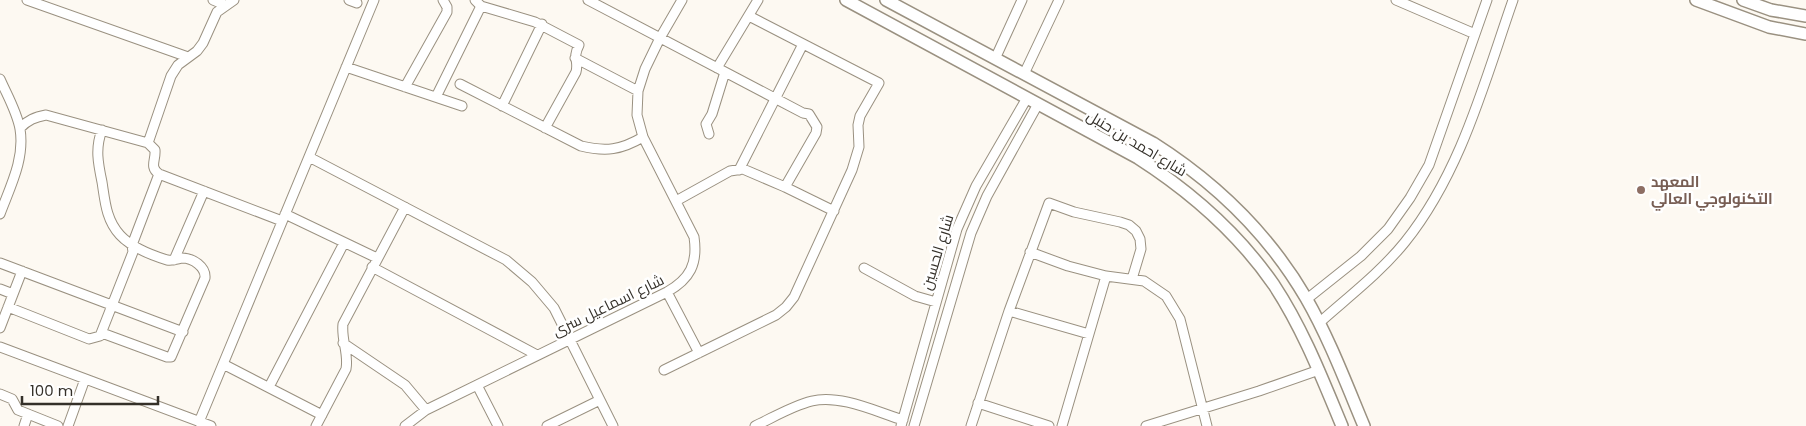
<svg xmlns="http://www.w3.org/2000/svg" width="1806" height="426" viewBox="0 0 1806 426" font-family="Poppins,Cairo,sans-serif">
<style>
.lines{fill:none;stroke-linecap:round;stroke-linejoin:round}
.minor-casing{stroke:#9a9181;stroke-width:11}
.tertiary-casing{stroke:#9a9181;stroke-width:14}
.minor{stroke:#fff;stroke-width:9}
.tertiary{stroke:#fff;stroke-width:11}
.education-dot{fill:#8d6e63;stroke:#fff;stroke-width:2}
.labels{text-anchor:middle;dominant-baseline:central;stroke-width:5;stroke-linejoin:round;paint-order:stroke}
.street-label{font-size:15px;fill:#343029;stroke:#fff}
.education-label{font-size:15px;font-weight:bold;fill:#785e54;stroke:#fff;text-anchor:start}
</style>
<rect width="100%" height="100%" fill="#fdf9f2"/>
<g class="lines">
<defs>
<path id="minor" d="M27,0L188,57
M213,0L225,5
M349,0L357,3
M475,0L481,6L535,22L579,45C572,59 579,60 576,72L545,128
M588,0L803,113L809,114L817,127L816,133L785,187
M1396,0L1475,34
M575,58L638,91
M995,59L1022,0
M346,67L462,106
M717,68L758,0
M1024,74L1059,0
M0,79C7,95 17,112 20,129C25,159 10,187 0,214
M460,84L581,146C606,152 621,150 643,137
M405,87L447,12V7L443,0
M436,97L481,6
M502,106L542,24
M20,128C28,120 35,117 46,115L148,143L155,150C156,160 149,167 159,174L282,221
M102,130C95,148 98,163 102,182C105,201 106,220 120,235C131,247 151,255 167,260C173,261 177,259 182,258C193,258 206,267 205,278L171,357H167L102,333
M709,134L706,124L712,114L725,72
M148,143L171,76L178,65L197,51L203,43L217,12L234,0
M309,157L506,260L532,282L554,308L613,426
M739,170L803,44
M676,201L730,171L743,169L785,187L834,211
M285,214L377,258
M1030,252L1068,266L1106,276L1144,281L1166,296L1180,319L1207,426
M174,260L204,191
M0,263L183,332
M372,267L537,355
M864,268L915,296L936,302
M0,289L13,294
M667,292L699,353
M1307,299L1361,256L1388,229L1410,198L1429,165L1487,0
M8,307L89,339L100,336L133,252L132,245L159,174
M1009,311L1089,334
M1319,323C1348,297 1380,273 1405,242C1461,172 1484,83 1513,0
M0,328L22,271
M343,343L405,385L426,410
M0,347L211,426
M223,364L322,415
M664,370L776,315L786,307L794,297L852,170L859,147L858,125L860,116L879,83L749,16
M477,385L498,426
M269,387L344,243
M0,394L12,399L18,410L58,426
M978,403L1049,426
M199,422L374,0
M24,426L28,414
M68,426L85,379
M316,426L346,369C349,353 341,340 343,324L405,207
M405,426L426,410L667,292C690,279 698,264 694,237L643,137L637,115L638,91L645,69L660,38L682,0
M547,426L600,400
M755,426C774,417 792,406 812,401C840,394 877,412 903,420
M901,426L957,229L976,186L1027,98
M914,426L971,233L987,196L1038,104
M971,426L1009,311L1049,203L1074,212L1120,222L1129,225L1136,231L1140,239L1141,249L1132,279
M1062,426L1106,276
M1146,426L1259,391L1319,370"/>
<path id="tertiary" d="M846,0L1138,158C1191,192 1238,233 1274,285C1303,329 1322,378 1342,426
M886,0L1153,143C1216,183 1268,233 1306,298C1329,338 1346,383 1364,426
M1696,0L1769,27L1806,34
M1743,0L1771,10L1806,16"/>
</defs>
<use href="#minor" class="minor-casing"/>
<use href="#tertiary" class="tertiary-casing"/>
<use href="#minor" class="minor"/>
<use href="#tertiary" class="tertiary"/>
</g>
<circle class="education-dot" cx="1641" cy="190" r="5"/>
<g class="labels">
<g class="street-label">
<text transform="translate(1137 143) rotate(31)">شارع احمد بن حنبل</text>
<text transform="translate(937 252) rotate(-73)">شارع الحسين</text>
<text transform="translate(608 305) rotate(-26)">شارع اسماعيل سرى</text>
</g>
<g class="education-label">
<text x="1651" y="181">المعهد<tspan x="1651" dy="17">التكنولوجي العالي</tspan></text>
</g>
</g>
<path d="M22 396v8h136v-8" fill="none" stroke="#343029" stroke-width="2.5"/>
<text x="30" y="396" font-size="15" fill="#343029" stroke="#ffffff" stroke-width="4" paint-order="stroke">100 m</text>
</svg>
